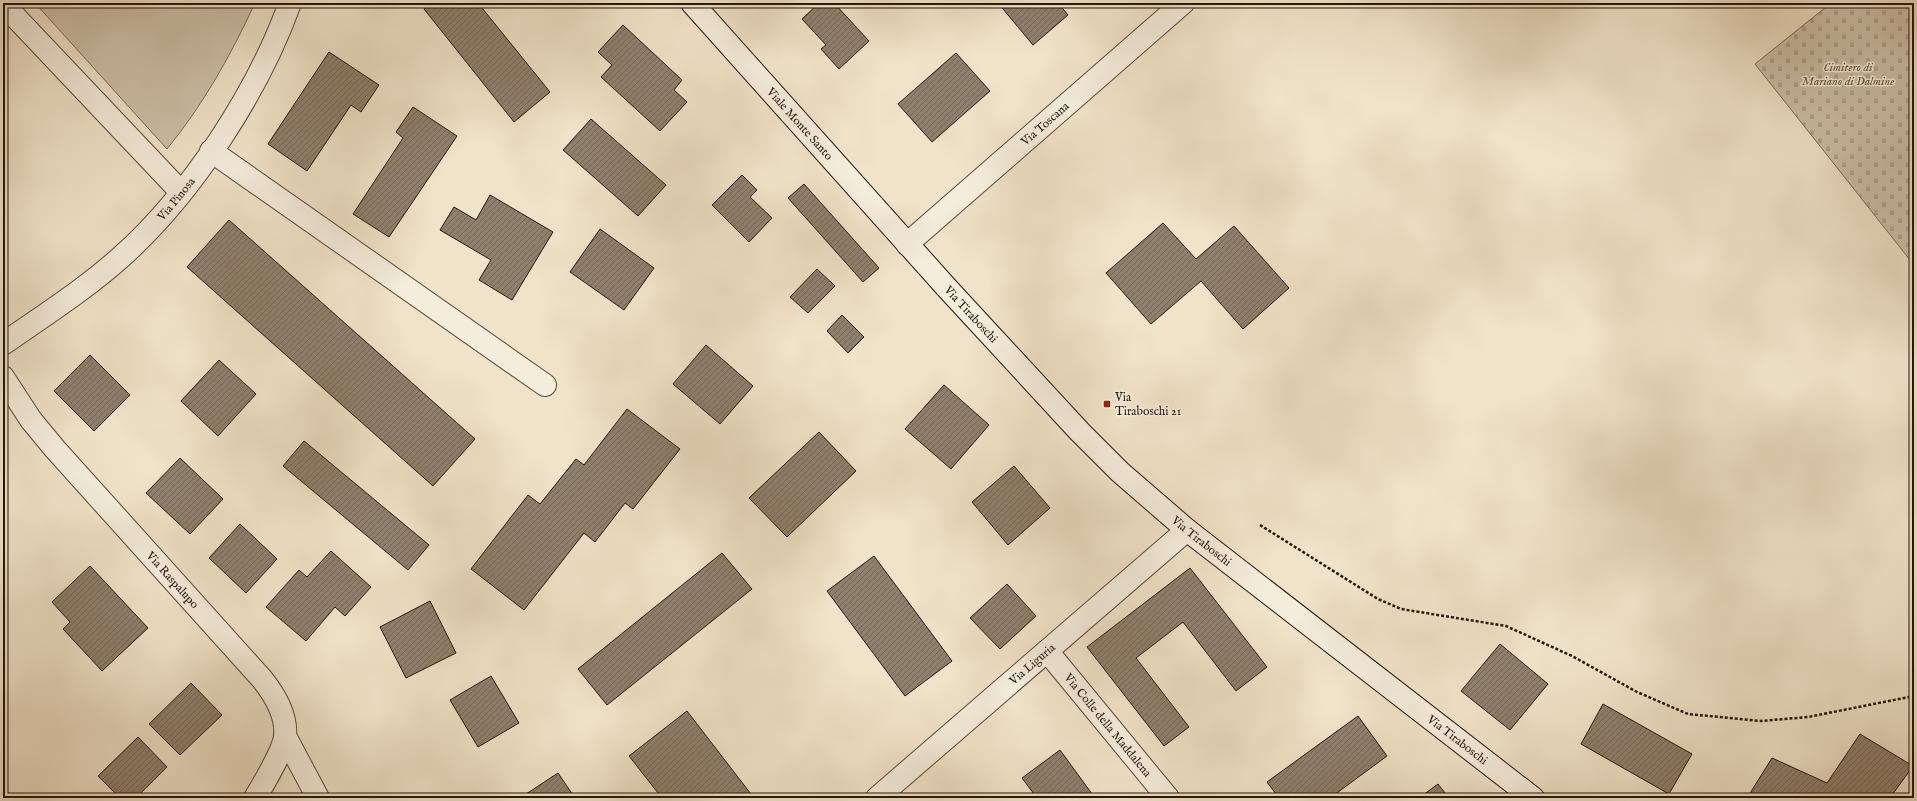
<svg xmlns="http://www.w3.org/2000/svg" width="1917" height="801" font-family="'IM FELL English',serif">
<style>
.green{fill:#cdc0a9;stroke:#796a5a}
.cemetery{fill:url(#cemetery-stones);stroke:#796a5a}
.building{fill:url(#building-hatch);stroke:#25150c}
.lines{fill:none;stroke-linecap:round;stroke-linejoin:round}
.street-casing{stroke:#58483b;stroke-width:24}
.secondary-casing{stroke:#25150c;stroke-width:24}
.path{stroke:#25150c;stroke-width:2.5;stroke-dasharray:3 2;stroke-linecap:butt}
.street{stroke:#f5eddc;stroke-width:22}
.secondary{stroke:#f5eddc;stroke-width:22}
.poi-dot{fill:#8f2418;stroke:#f5eddc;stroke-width:1.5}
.labels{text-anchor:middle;stroke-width:3;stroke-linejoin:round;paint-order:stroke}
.park-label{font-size:12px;font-style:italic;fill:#605143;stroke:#f5eddc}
.street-label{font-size:12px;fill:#25150c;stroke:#f5eddc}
.poi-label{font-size:12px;fill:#25150c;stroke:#f5eddc;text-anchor:start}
</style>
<defs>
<pattern id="cemetery-stones" width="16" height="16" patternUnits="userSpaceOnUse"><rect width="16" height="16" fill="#cdc0a9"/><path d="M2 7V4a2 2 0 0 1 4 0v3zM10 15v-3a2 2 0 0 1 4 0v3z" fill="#b0a490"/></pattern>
<pattern id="building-hatch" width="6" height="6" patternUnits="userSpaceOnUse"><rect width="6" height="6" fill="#8f806e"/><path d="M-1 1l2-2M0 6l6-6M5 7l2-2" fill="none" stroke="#756859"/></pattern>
</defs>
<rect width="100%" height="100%" fill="#f0e3c9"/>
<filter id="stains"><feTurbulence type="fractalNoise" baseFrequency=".005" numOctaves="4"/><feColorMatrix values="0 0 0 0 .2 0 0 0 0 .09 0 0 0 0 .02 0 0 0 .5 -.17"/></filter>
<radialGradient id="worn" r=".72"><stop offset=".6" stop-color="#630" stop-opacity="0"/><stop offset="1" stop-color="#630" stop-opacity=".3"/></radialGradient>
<path class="green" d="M35,3H255C231,55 203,105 167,149Z"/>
<path class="cemetery" d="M1831,3H1914V265L1755,64Z"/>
<path class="building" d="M432,3H478L550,92L514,122L424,9Z
M819,3H834L869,41L839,69L821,49L826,45L802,19Z
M998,3H1060L1059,4L1068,15L1033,45Z
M623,25L682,80L674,90L687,102L660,131L601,77L612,65L598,52Z
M329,52L379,85L361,112L351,105L307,171L268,144Z
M956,53L990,91L932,142L898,104Z
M413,107L457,136L389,237L353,214L403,138L396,132Z
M591,119L666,185L638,216L563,150Z
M3,150L8,157L3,161Z
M742,175L757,190L750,197L772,218L749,242L712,205Z
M804,184L879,268L863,282L788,198Z
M490,195L553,232L512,300L479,280L491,260L440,230L454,207L476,220Z
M229,220L475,439L433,486L187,267Z
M1163,223L1196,259L1234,226L1289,288L1243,329L1201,281L1151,324L1106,273Z
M600,229L654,268L624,310L570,272Z
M817,269L835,286L808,313L790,297Z
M842,315L864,337L848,353L827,331Z
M706,345L753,386L720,424L673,384Z
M90,355L130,395L94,431L54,391Z
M219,360L256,394L218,436L181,401Z
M944,385L989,425L951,469L905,429Z
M627,409L680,449L633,509L625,503L595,542L584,533L524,610L471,569L528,495L540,504L576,459L584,465Z
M819,432L856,471L787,537L749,498Z
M304,441L429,545L408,570L283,466Z
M180,458L223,499L190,534L146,493Z
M1014,466L1050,508L1008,545L972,502Z
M240,524L277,559L246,593L209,558Z
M331,551L371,587L345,616L335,607L306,641L266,607L299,570L307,577Z
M722,553L752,589L607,705L578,669Z
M874,556L952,661L905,696L827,591Z
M90,566L148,628L102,671L63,629L70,622L52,602Z
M1190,568L1267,667L1236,691L1183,622L1136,658L1189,727L1164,746L1087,647Z
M1007,584L1036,616L1000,649L970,618Z
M430,601L456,653L406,678L380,627Z
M1500,644L1548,684L1510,730L1461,691Z
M491,676L519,723L478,747L450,700Z
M191,683L222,715L180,755L149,724Z
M1603,704L1692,754L1669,794L1581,744Z
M687,711L754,798H662L629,756Z
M1358,716L1387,756L1330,798H1279L1267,782Z
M1860,734L1913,766L1890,798H1747L1772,758L1827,783Z
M138,737L167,767L136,798H120L98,776Z
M1060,750L1095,798H1037L1022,778Z
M558,773L575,798H520Z
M1438,784L1449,798H1419Z"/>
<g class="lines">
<g class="street-casing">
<g id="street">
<path d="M3,4L181,192"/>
<path d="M211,151L545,385"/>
<path id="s1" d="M907,244L1183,3"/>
<path id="s2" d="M3,344C43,316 84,290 120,258C191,195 258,92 290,3"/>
<path id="s3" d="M3,377L31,420L55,449L262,679C274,694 287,716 285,736C284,749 263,785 255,798"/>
<path id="s4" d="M1047,651L1168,798"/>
<path d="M285,736L318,798"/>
<path id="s5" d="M877,798L1187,530"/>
</g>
</g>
<g class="secondary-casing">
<g id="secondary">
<path id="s6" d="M692,3L947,288L1080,432L1120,472L1187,530L1533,798"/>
</g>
</g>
<path class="path" d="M1260,525L1378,599L1401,609L1506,626L1572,656L1637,692L1688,714L1761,721L1808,717L1914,696"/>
<use href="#street" class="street"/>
<use href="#secondary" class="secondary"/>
</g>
<rect class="poi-dot" x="1103" y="400" width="8" height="8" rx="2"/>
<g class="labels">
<g class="park-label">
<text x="1848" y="71">Cimitero di<tspan x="1848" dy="14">Mariano di Dalmine</tspan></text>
</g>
<g class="street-label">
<text dy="4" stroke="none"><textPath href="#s6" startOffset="162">Viale Monte Santo</textPath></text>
<text dy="4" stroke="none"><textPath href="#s1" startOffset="183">Via Toscana</textPath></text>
<text dy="4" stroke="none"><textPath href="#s2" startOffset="227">Via Pinosa</textPath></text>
<text dy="4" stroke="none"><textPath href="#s6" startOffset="418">Via Tiraboschi</textPath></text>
<text dy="4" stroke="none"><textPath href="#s6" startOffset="742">Via Tiraboschi</textPath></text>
<text dy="4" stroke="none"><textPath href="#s3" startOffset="265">Via Raspalupo</textPath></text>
<text dy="4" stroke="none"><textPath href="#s5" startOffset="205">Via Liguria</textPath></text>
<text dy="4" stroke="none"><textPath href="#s4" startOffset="96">Via Colle della Maddalena</textPath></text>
<text dy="4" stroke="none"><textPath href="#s6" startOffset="1066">Via Tiraboschi</textPath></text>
</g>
<g class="poi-label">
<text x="1115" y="401">Via<tspan x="1115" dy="14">Tiraboschi 21</tspan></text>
</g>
</g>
<rect width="1917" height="801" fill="none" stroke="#f0e3c9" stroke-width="16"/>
<rect x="4" y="4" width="1909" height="793" fill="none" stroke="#25150c" stroke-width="2"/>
<rect x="8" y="8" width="1901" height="785" fill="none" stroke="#25150c"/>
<rect width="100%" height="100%" filter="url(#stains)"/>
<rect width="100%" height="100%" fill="url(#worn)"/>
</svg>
